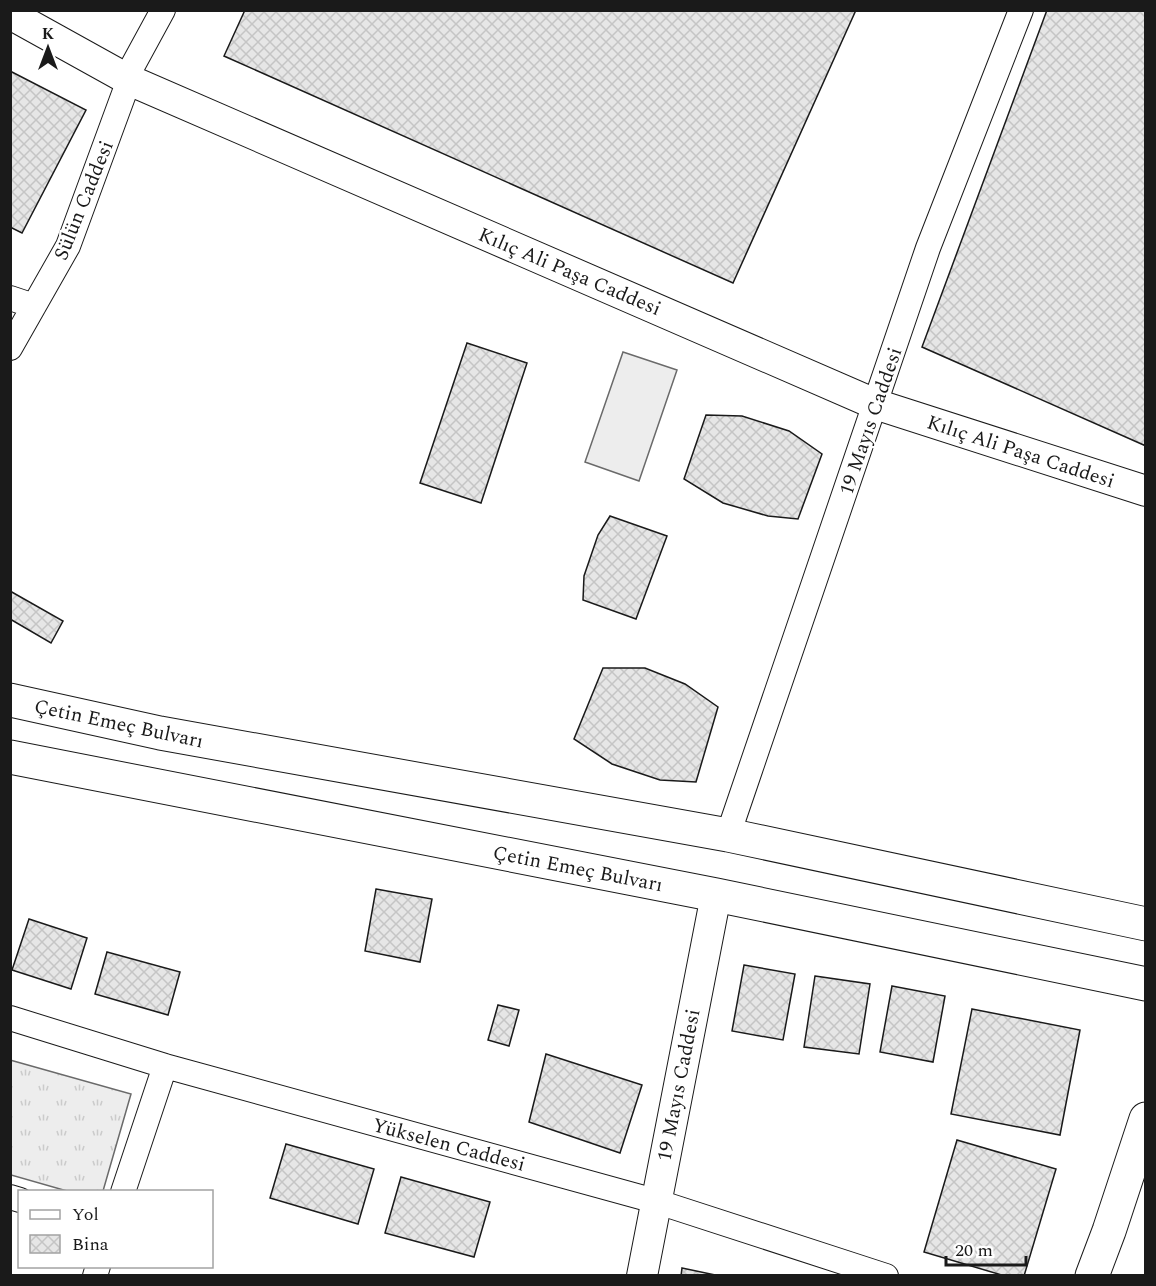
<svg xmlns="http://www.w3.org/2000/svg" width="1156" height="1286" font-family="Spectral,serif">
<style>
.grass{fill:url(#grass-tufts);stroke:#6a6a6a;stroke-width:1.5}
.built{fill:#ededed;stroke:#6a6a6a;stroke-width:1.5}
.building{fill:url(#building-cross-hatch);stroke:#1a1a1a;stroke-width:1.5}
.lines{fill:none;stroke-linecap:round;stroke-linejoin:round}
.minor-casing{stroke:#1a1a1a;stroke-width:26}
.tertiary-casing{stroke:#1a1a1a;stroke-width:32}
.secondary-casing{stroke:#1a1a1a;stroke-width:35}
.primary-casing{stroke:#1a1a1a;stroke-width:35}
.minor{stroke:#fff;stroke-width:24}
.tertiary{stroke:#fff;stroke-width:30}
.secondary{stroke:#fff;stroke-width:33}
.primary{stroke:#fff;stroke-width:33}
.labels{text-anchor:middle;stroke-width:4.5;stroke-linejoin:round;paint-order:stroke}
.street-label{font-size:20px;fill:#1a1a1a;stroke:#fff}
</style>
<defs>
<pattern id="grass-tufts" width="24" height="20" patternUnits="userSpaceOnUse" patternTransform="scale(1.5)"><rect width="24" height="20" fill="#ededed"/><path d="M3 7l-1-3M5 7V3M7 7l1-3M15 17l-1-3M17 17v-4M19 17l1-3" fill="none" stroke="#cbcbcb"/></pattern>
<pattern id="building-cross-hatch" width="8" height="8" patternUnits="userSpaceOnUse" patternTransform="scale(1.5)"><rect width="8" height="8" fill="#e6e6e6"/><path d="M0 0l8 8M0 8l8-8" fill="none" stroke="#c5c5c5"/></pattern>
</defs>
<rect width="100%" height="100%" fill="#fff"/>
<path class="grass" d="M10,1060L131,1094L103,1191H67L11,1175Z"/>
<path class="built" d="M623,352L677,370L639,481L585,462Z"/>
<path class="building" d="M245,10H856L733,283L224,56Z
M1047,10H1146V446L922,347Z
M10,71L86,110L22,233L10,227Z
M467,343L527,363L481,503L420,483Z
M706,415L742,416L789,431L822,454L798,519L768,516L723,503L684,479Z
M610,516L667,536L636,619L583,600L584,576L598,535Z
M10,591L63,621L51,643L10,619Z
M603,668H645L685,684L718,707L696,782L660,780L612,764L574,739Z
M376,889L432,899L420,962L365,951Z
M29,919L87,938L71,989L12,970Z
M107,952L180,972L168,1015L95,994Z
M744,965L795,974L783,1040L732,1031Z
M815,976L870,984L859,1054L804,1047Z
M892,986L945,996L933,1062L880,1052Z
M498,1005L519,1010L509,1046L488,1040Z
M972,1009L1080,1030L1060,1135L951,1114Z
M546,1054L642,1085L620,1153L529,1122Z
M957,1140L1056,1169L1024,1276H1005L924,1252Z
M286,1144L374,1169L358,1224L270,1198Z
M401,1177L490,1202L474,1257L385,1233Z
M682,1268L720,1276H681Z"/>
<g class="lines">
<g class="minor-casing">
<path id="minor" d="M126,78L163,10
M10,298L34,306
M10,348L68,246L129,80
M728,835L928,248L1021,10
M10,1018L165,1066L655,1201L886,1276
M123,1192L165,1066
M10,1197L20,1200
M95,1276L98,1266"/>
</g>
<g class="tertiary-casing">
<path id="tertiary" d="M10,14L129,80L875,404L1146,491
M642,1276L716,895"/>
</g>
<g class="secondary-casing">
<path id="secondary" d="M1092,1276L1109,1231L1146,1119"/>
</g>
<g class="primary-casing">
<path id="primary" d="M10,700L160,733L728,835L1146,924
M10,757L716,895L1146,984"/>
</g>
<use href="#minor" class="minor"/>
<use href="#tertiary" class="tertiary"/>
<use href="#secondary" class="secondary"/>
<use href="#primary" class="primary"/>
</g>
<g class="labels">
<g class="street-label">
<text transform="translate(83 200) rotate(-68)" y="7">Sülün Caddesi</text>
<text transform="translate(570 271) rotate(23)" y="7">Kılıç Ali Paşa Caddesi</text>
<text transform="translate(870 421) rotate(-71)" y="7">19 Mayıs Caddesi</text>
<text transform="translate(1021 451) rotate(18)" y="7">Kılıç Ali Paşa Caddesi</text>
<text transform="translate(119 723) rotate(12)" y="7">Çetin Emeç Bulvarı</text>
<text transform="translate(578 868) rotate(11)" y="7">Çetin Emeç Bulvarı</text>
<text transform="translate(678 1085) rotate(-79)" y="7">19 Mayıs Caddesi</text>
<text transform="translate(449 1144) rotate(15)" y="7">Yükselen Caddesi</text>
</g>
</g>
<rect width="1156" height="1286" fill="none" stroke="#1a1a1a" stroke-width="24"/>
<rect x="18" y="1190" width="195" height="78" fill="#ffffff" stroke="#a3a3a3" stroke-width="1.5"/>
<rect x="30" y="1210" width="30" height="9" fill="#ffffff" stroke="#a3a3a3" stroke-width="1.5"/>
<text x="72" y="1220" font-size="18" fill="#1a1a1a">Yol</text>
<rect x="30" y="1235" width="30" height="18" fill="url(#building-cross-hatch)" stroke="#a3a3a3" stroke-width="1.5"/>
<text x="72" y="1250" font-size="18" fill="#1a1a1a">Bina</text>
<g transform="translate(48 48)" stroke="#ffffff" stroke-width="4.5" paint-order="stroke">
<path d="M0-4.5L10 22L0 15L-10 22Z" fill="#1a1a1a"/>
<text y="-9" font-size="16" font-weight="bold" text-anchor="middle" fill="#1a1a1a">K</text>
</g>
<path d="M946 1256v9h80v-9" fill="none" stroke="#1a1a1a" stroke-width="3"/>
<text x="955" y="1256" font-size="18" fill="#1a1a1a" stroke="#ffffff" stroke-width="4.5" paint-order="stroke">20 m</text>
</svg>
